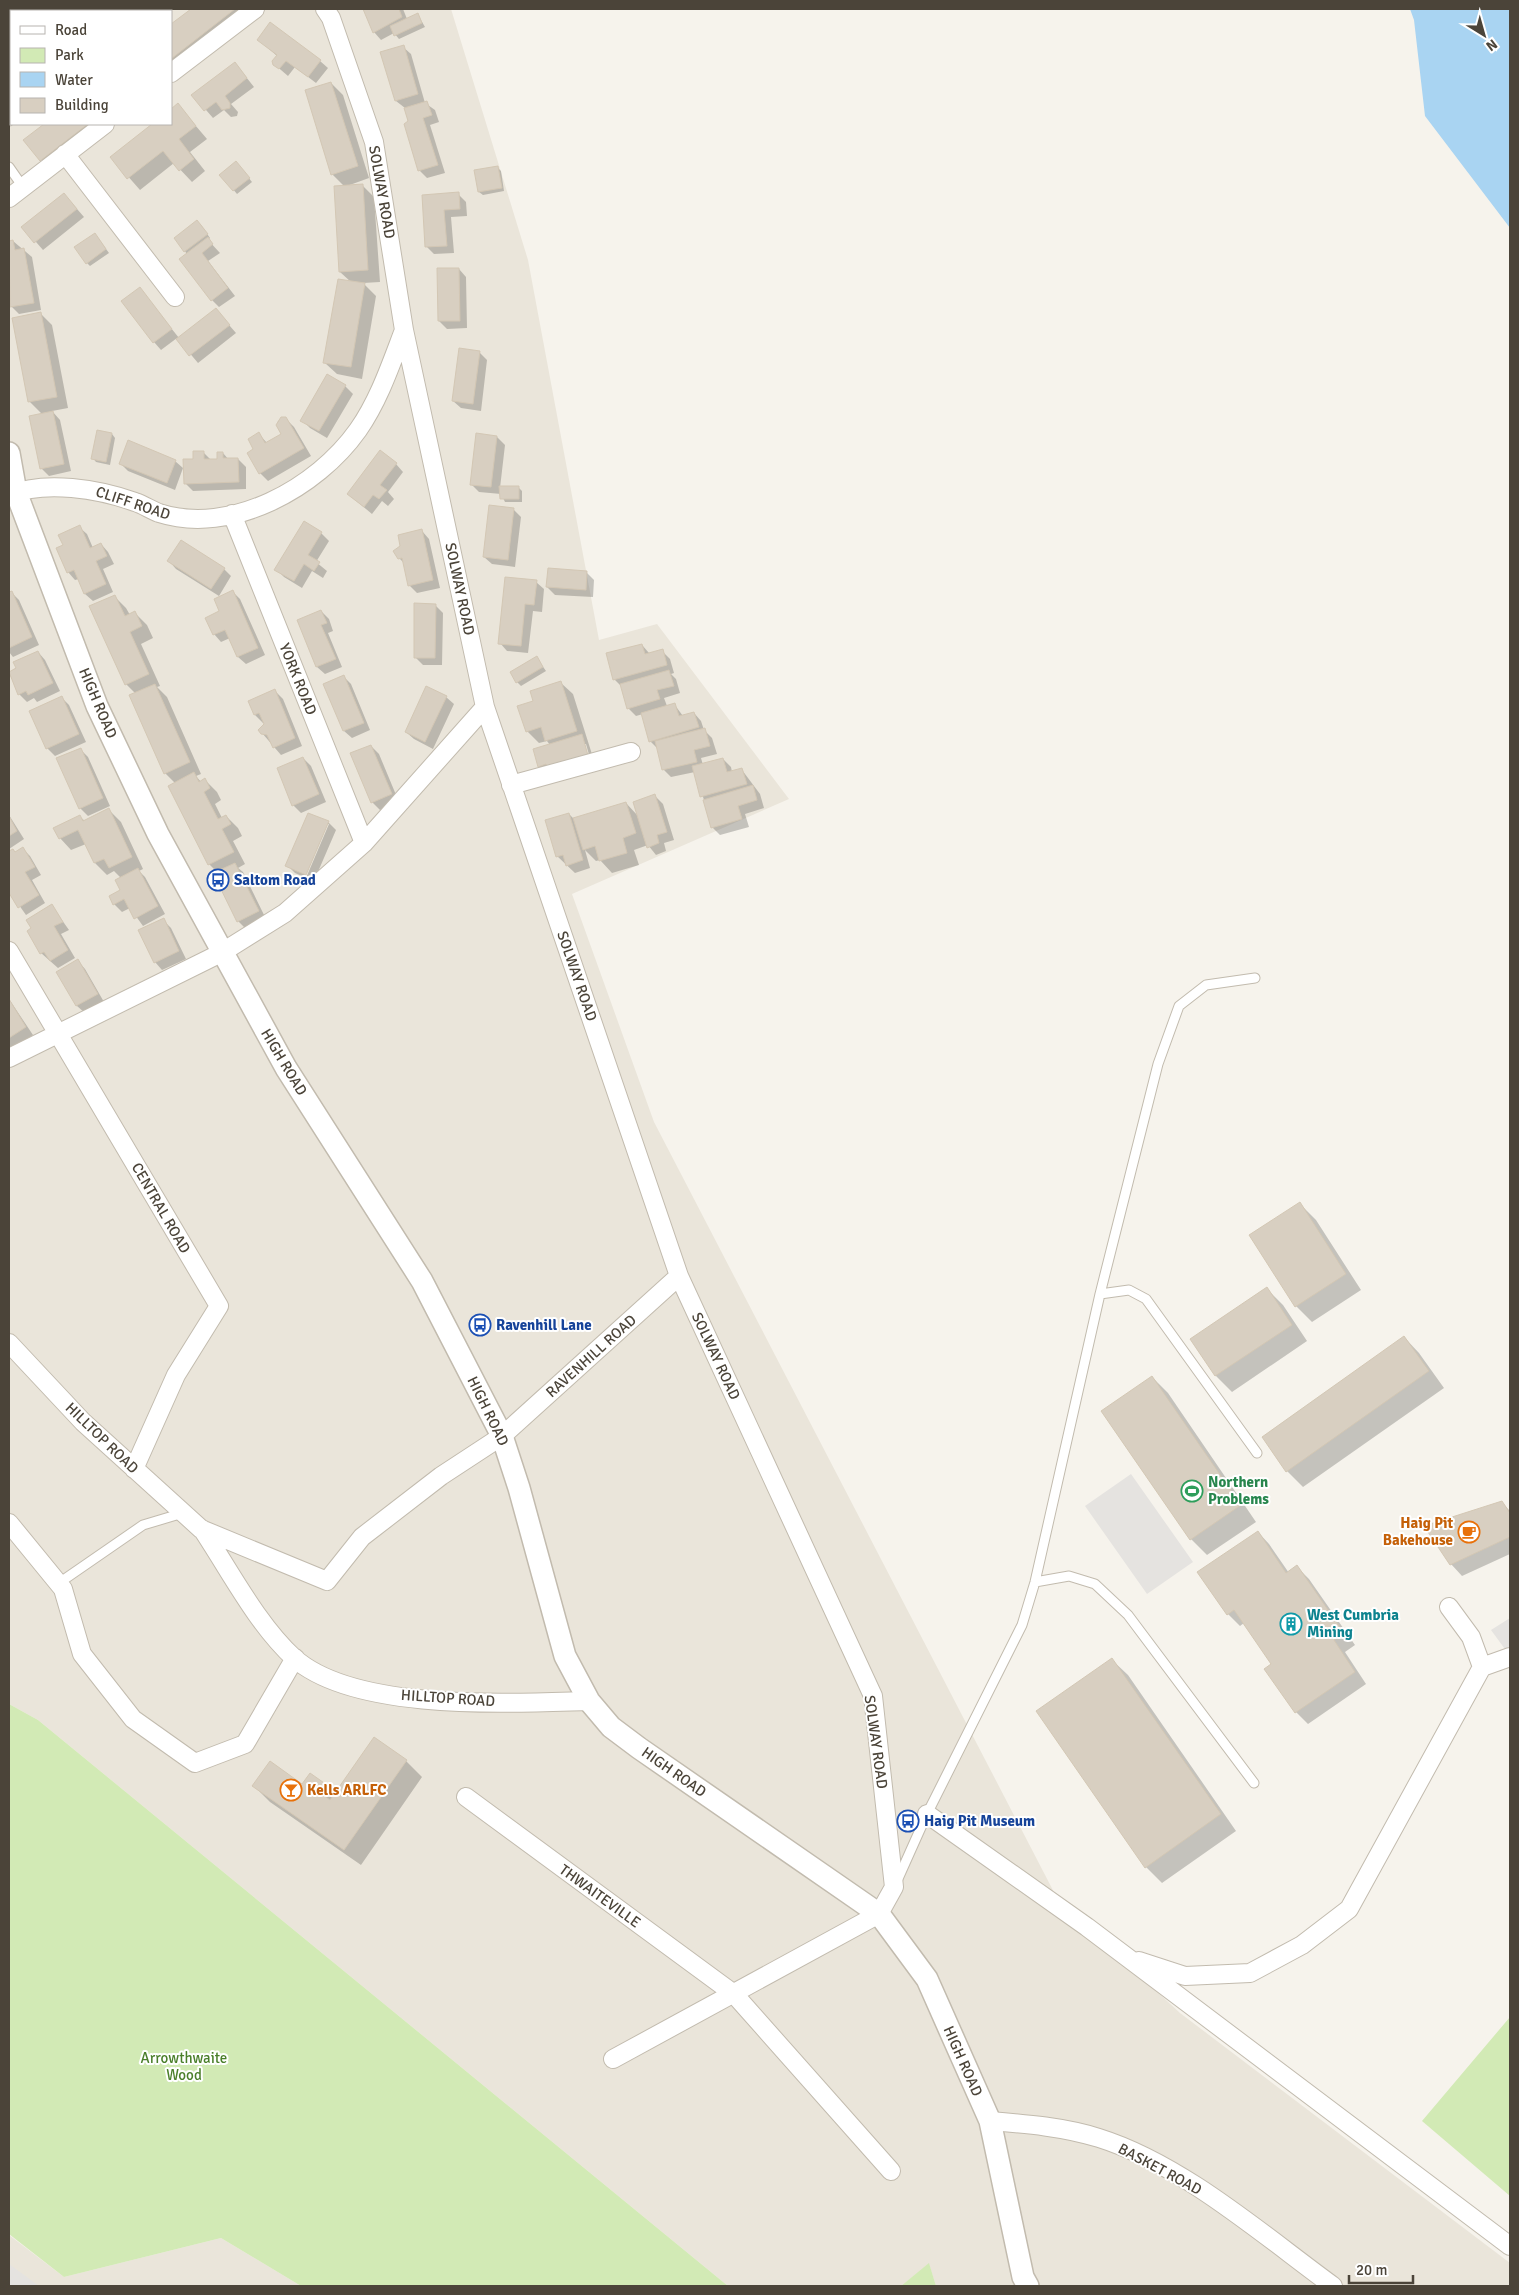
<svg xmlns="http://www.w3.org/2000/svg" width="1519" height="2295" font-family="Signika,sans-serif">
<style>
.residential{fill:#eae5da;fill-rule:evenodd}
.green{fill:#d2eab5}
.parking{fill:#e5e3e0}
.water{fill:#a9d4f2}
.shadow{fill:#0003;fill-rule:evenodd}
.building{fill:#d8cfc1;stroke:#d3c7b4}
.lines{fill:none;stroke-linecap:round;stroke-linejoin:round}
.service-casing{stroke:#c2bbae;stroke-width:11}
.minor-casing{stroke:#c2bbae;stroke-width:20}
.tertiary-casing{stroke:#c2bbae;stroke-width:24}
.service{stroke:#fff;stroke-width:9}
.minor{stroke:#fff;stroke-width:18}
.tertiary{stroke:#fff;stroke-width:21}
.labels{text-anchor:middle;stroke-width:4;stroke-linejoin:round;paint-order:stroke}
.street-label{font-size:15px;fill:#4b4439;stroke:#fff}
.transit-label{font-size:15px;font-weight:bold;fill:#164399;stroke:#fff;text-anchor:start}
.leisure-label{font-size:15px;font-weight:bold;fill:#27864d;stroke:#fff;text-anchor:start}
.food-label{font-size:15px;font-weight:bold;fill:#c56008;stroke:#fff;text-anchor:end}
.culture-label{font-size:15px;font-weight:bold;fill:#0d838f;stroke:#fff;text-anchor:start}
.park-label{font-size:15px;fill:#4a7f2a;stroke:#fff}
</style>
<rect width="100%" height="100%" fill="#f6f3ec"/>
<path class="residential" d="M9,9H451L528,260L599,640L657,624L789,799L572,894L654,1122L1058,1900L1180,2013L1510,2263V2286H936L929,2264L901,2286H728L38,1720L9,1704ZM11,11H171V124H11Z
M9,2235L64,2277L221,2238L301,2286H9Z"/>
<path class="green" d="M9,9H125L122,11H11V94L9,96Z
M9,1704L38,1720L728,2286H301L221,2238L64,2277L9,2234Z
M1510,2017V2196L1422,2121Z
M929,2263L936,2286H901Z"/>
<path class="parking" d="M1131,1474L1193,1562L1147,1594L1085,1506Z
M1510,1618V1656L1491,1630Z
M9,2264L39,2286H9Z"/>
<path class="water" d="M1410,9H1510V228L1425,116L1414,20Z"/>
<path class="shadow" d="M193,9H252L171,72V26Z
M365,9H403L407,19L418,15L425,27L399,39L394,33L381,40L374,32Z
M258,39L320,61L328,68L316,83L295,67L288,76L274,64L277,56Z
M403,47L411,54L425,103L435,110L439,122L430,125L445,173L427,178L419,170L405,108L396,101Z
M235,63L254,87L231,104L238,112L237,116L231,117L224,110L213,118L193,95Z
M331,83L343,95L369,178L347,186L362,185L374,197L380,282L363,283L376,296L362,379L337,374L325,363L351,282L340,272L344,186L332,174Z
M178,105L207,139L190,152L205,171L192,182L174,163L140,190L111,157L154,124H171Z
M46,124H105L49,168L25,140Z
M239,166L252,182L237,194L221,175Z
M497,167L501,171L504,191L483,195L479,192Z
M458,194L466,202L467,216L451,217L454,253L434,254L427,247L423,196Z
M71,202L84,217L43,250L23,227Z
M201,225L210,238L208,240L220,253L208,261L235,296L219,307L212,300L185,251Z
M98,238L109,253L90,266L87,263Z
M13,241L32,257L41,310L19,314L11,306L9,291V242Z
M459,269L466,277L467,328L447,329L439,321Z
M140,289L179,338L216,310L236,333L198,363L177,338L161,350L154,342Z
M40,313L52,325L68,408L52,411L60,420L71,471L49,476L41,468L42,414L29,401Z
M479,352L487,360L481,411L461,408L453,401Z
M345,386L353,394L327,438L310,428L302,420Z
M286,419L294,427L311,456L268,481L260,473L255,450L259,434L267,443L282,435L277,425L278,421Z
M112,434L115,438L110,465L96,462L93,458Z
M497,437L505,445L500,488L518,487L522,491V502H505L501,494L479,492L471,484Z
M203,452L211,460H219L223,453L229,460L238,459L246,467V489L193,491L185,483L194,460Z
M175,461L183,468L175,490L128,471L120,463Z
M396,464L403,472L388,492L394,499L388,506L382,501L372,514L348,494Z
M514,510L521,517L515,567L492,564L484,557Z
M79,527L87,534L93,548L101,544L108,552L114,564L103,569L113,592L93,601L85,594L79,579L75,580L68,572L64,546Z
M422,531L429,539L440,588L417,593L409,585L404,563L399,558Z
M321,533L329,541L316,562L327,571L323,578L312,571L302,588L284,577L276,569Z
M169,561L224,569L231,576L219,596L176,569Z
M586,572L594,580L593,597L555,595L547,587Z
M536,582L544,589L542,612L533,611L528,653L507,651L500,643Z
M11,592L19,600L39,645L13,657L9,652V593Z
M233,592L240,599L265,655L246,664L238,657L230,638L221,642L214,634L221,612Z
M114,596L126,608L130,615L135,613L147,625L153,638L141,644L160,686L157,687L167,697L201,774L196,776L201,782L205,780L217,792L221,800L215,804L222,818L226,816L238,828L242,836L233,841L245,864L238,868L243,872L266,919L246,929L238,921L218,873L209,864L175,783L165,773L136,694L126,684Z
M435,605L443,613L442,665H423L415,657Z
M321,611L329,619L333,631L328,633L342,667L325,674L317,667L298,621Z
M642,645L649,653L662,651L670,659L674,673L671,674L676,679L680,693L664,698L667,706L674,704L683,716L694,713L701,721L704,730L712,738L717,754L701,758L703,765L723,759L731,767L732,772L742,770L760,794L764,808L745,814L749,827L720,835L713,828L695,772L671,777L664,770L658,749L650,741L643,714L636,716L628,708L622,687L614,679Z
M38,652L45,660L60,691L37,702L34,698L27,702L19,694L9,673Z
M537,658L546,671L521,686L517,682Z
M343,676L351,684L370,730L352,738L344,731L325,684Z
M561,683L573,694L596,767L547,774L539,766L550,745L547,741L539,743L527,731L535,702ZM583,744H586L592,765H590Z
M275,691L283,699L302,746L281,755L262,733L268,720L263,723L255,715L250,702Z
M61,697L69,705L86,742L55,756L47,748Z
M446,697L454,704L433,749L414,739L406,732Z
M371,746L379,754L399,802L380,810L372,802Z
M80,749L88,757L110,806L88,816L80,808Z
M303,758L311,766L326,802L301,813L293,805Z
M655,796L663,804L674,840L664,843L666,851L656,855L648,845L634,850L639,865L612,873L600,860L596,861L585,850L590,868L575,873L557,856L569,814L574,819L626,803L638,816Z
M109,810L121,822L143,869L139,871L145,877L165,914L143,926L130,908L122,912L114,904L122,890L121,878L114,871L107,875L95,863L86,844L71,850L60,838L80,817L85,821Z
M309,814L328,822L336,830L314,881L306,878L329,824H326L304,877L295,873L287,865Z
M9,815L24,839L9,849Z
M23,849L30,856L41,875L32,880L45,903L26,915L9,891V853L13,850L15,853Z
M52,906L69,930L61,934L75,958L58,968L41,953Z
M163,920L171,928L186,959L162,970L155,962Z
M78,961L85,969L104,1002L85,1013L77,1006L58,972Z
M9,999L33,1035L12,1049L9,1046Z
M1300,1204L1316,1220L1361,1290L1312,1322L1296,1306Z
M1267,1289L1283,1305L1307,1341L1232,1392L1216,1376L1192,1339Z
M1404,1337L1419,1353L1444,1388L1303,1487L1287,1471L1263,1437Z
M1152,1377L1168,1393L1256,1522L1207,1555L1191,1539L1103,1411Z
M1502,1503L1510,1511V1554L1462,1576L1451,1564Z
M1258,1532L1269,1544L1289,1573L1297,1567L1309,1579L1355,1645L1345,1652L1366,1684L1308,1724L1296,1712L1273,1665L1244,1623L1240,1626L1228,1614L1199,1572Z
M1112,1660L1128,1675L1236,1831L1162,1883L1146,1867Z
M375,1739L406,1761L422,1777L361,1865L270,1802L254,1786H303L310,1774L336,1795Z"/>
<path class="building" d="M191,9H235L171,59V24Z
M363,9H399L402,17L373,33Z
M418,13L422,23L394,36L390,26Z
M270,22L321,60L308,77L286,61L279,69L273,65L272,61L277,55L257,40Z
M404,45L418,94L395,101L380,52Z
M235,62L247,78L225,96L230,103V108L222,110L216,102L204,111L191,95Z
M331,82L358,166L331,175L305,90Z
M427,101L432,115L423,118L438,165L418,171L404,124L408,121L404,108Z
M178,103L196,126L179,139L194,159L179,171L163,151L127,179L110,157L152,124H171V109Z
M44,124H88L40,161L23,140Z
M236,161L250,178L233,191L219,175Z
M498,166L502,188L478,192L474,170Z
M363,184L368,270L339,272L334,186Z
M459,192L460,209L444,210L447,246L425,247L422,195Z
M64,193L77,209L34,243L21,227Z
M197,220L208,234L184,252L174,238Z
M95,233L106,249L86,264L74,247Z
M208,237L213,244L202,253L228,288L211,301L179,259Z
M13,240L15,250L24,248L34,303L10,307L9,241Z
M437,268H459L460,321H438Z
M338,279L365,283L351,367L323,363Z
M140,287L172,329L153,343L121,301Z
M216,308L230,325L189,356L176,339Z
M41,312L57,397L28,402L12,318Z
M459,348L480,351L473,404L452,401Z
M327,374L346,385L319,431L300,421Z
M53,411L64,464L40,469L29,416Z
M281,417H286L304,448L259,474L247,453L253,449L248,439L259,432L265,443L281,434L276,425Z
M97,430L112,433L106,462L91,459Z
M476,433L497,436L491,487L470,485Z
M128,440L176,460L167,483L119,464Z
M380,450L397,463L380,485L387,490L379,499L373,495L364,507L347,494Z
M193,451H204V459H217V452H223V458H238L239,482L184,484L183,459H193Z
M499,486H519V499H500Z
M489,505L514,508L508,560L483,557Z
M304,521L322,532L308,555L320,562L314,571L304,564L294,581L274,570Z
M80,525L90,548L101,543L107,556L96,561L106,584L84,594L74,570L67,573L56,548L63,545L58,535Z
M422,529L433,580L408,586L402,558L398,559L393,551L400,546L398,535Z
M181,540L225,568L211,589L167,561Z
M548,568L587,571L586,590L546,587Z
M505,577L537,580L534,605L525,604L521,646L498,644Z
M233,590L258,648L237,657L225,630L213,635L205,618L219,611L214,599Z
M12,591L32,637L9,648V592Z
M115,595L125,616L135,611L142,626L130,632L149,674L125,685L89,606Z
M414,603L436,604L435,658H414Z
M321,610L327,623L321,625L336,659L316,667L297,620Z
M642,644L645,654L663,649L667,665L613,680L606,653Z
M38,651L53,683L28,695L26,691L18,695L9,672L16,668L13,662Z
M537,656L543,667L516,683L510,672Z
M669,670L674,686L657,690L660,699L627,709L620,684Z
M344,675L364,723L343,731L323,684Z
M561,681L577,731L545,741L541,727L526,732L517,706L533,701L530,691Z
M155,684L190,762L164,774L129,695Z
M426,686L447,696L425,742L405,732Z
M275,689L295,738L273,748L267,735L261,734L258,730L264,724L259,713L254,715L248,701Z
M62,696L79,734L46,749L29,711Z
M675,703L679,716L694,712L699,727L649,742L641,713Z
M705,728L710,746L694,750L697,762L662,770L655,741Z
M582,734L589,759L548,772L546,764L538,767L533,749Z
M371,745L392,794L371,803L350,753Z
M81,748L103,798L79,809L56,758Z
M303,757L319,794L292,806L277,768Z
M723,758L727,772L742,768L747,784L700,797L692,766Z
M194,772L199,782L205,778L210,788L204,792L218,819L226,815L231,824L222,829L234,852L208,865L168,786Z
M753,785L757,800L738,806L742,819L711,828L703,800Z
M655,794L667,832L657,835L659,843L647,848L633,802Z
M626,802L636,833L623,838L627,853L599,861L595,846L583,850L573,818Z
M109,808L132,857L109,868L104,859L94,863L78,830L59,839L53,828L80,815L83,821Z
M308,813L329,821L306,875L285,866Z
M569,813L583,860L566,866L563,855L556,857L545,820Z
M9,816L17,831L9,836Z
M23,847L35,867L25,872L39,895L18,908L9,893V851L13,849L15,852Z
M235,863L259,911L237,922L213,873Z
M138,868L158,906L134,919L124,899L113,905L109,896L120,890L115,880Z
M52,904L63,922L54,926L68,950L50,961L44,952L40,954L27,931L31,928L26,920Z
M164,918L179,951L154,963L138,930Z
M78,959L98,994L76,1006L56,972Z
M9,999L26,1027L9,1038Z
M1300,1202L1346,1274L1295,1307L1249,1235Z
M1267,1287L1292,1325L1215,1376L1190,1339Z
M1404,1336L1429,1371L1286,1472L1262,1437Z
M1152,1376L1241,1505L1190,1540L1101,1411Z
M1502,1501L1510,1513V1537L1450,1565L1424,1526Z
M1258,1531L1286,1573L1297,1565L1344,1633L1334,1640L1355,1672L1295,1713L1264,1669L1271,1664L1234,1610L1227,1615L1197,1572Z
M1112,1658L1221,1814L1145,1868L1036,1711Z
M374,1737L407,1760L344,1850L252,1786L270,1761L302,1784L310,1773L327,1785L322,1794L330,1800Z"/>
<g class="lines">
<g class="service-casing">
<path id="service" d="M149,11L152,9
M9,121L11,119
M9,167L23,187
M1100,1294L1129,1290L1146,1299L1257,1453
M1035,1582L1069,1576L1095,1584L1128,1615L1254,1783
M59,1583L143,1525L183,1513
M897,1881L927,1814L1022,1625L1035,1582L1100,1294L1158,1064L1179,1006L1206,985L1255,978"/>
</g>
<g class="minor-casing">
<path id="minor" d="M325,9L331,18L374,142L404,330L485,707L679,1276L873,1696L894,1887L879,1914L613,2059
M171,73L255,9
M65,154L175,297
M9,198L105,124
M9,495C45,480 99,489 135,502C144,505 151,510 159,513C231,536 317,488 358,430C379,400 391,364 404,330
M232,514L364,843
M511,785L631,752
M9,951L219,1306L176,1375L134,1469
M9,1058L221,953L285,913L364,843L485,707
M9,1343L83,1422L201,1529L327,1581L362,1537L441,1476L502,1436L679,1276
M9,1523L63,1589L82,1654L133,1719L195,1763L245,1744L295,1658
M202,1529C230,1571 257,1624 294,1658C355,1712 511,1703 589,1701
M1482,1667L1510,1657
M466,1797L734,1994L891,2171
M927,1814L1087,1927L1510,2246
M1139,1961L1185,1976L1250,1973L1302,1945L1349,1909L1482,1667L1471,1637L1449,1607
M990,2121C1027,2124 1064,2127 1099,2138C1182,2164 1263,2235 1333,2286"/>
</g>
<g class="tertiary-casing">
<path id="tertiary" d="M9,453L16,492L97,706L158,834L286,1068L422,1281L502,1436L519,1488L565,1656L589,1701L611,1727L639,1748L879,1914L927,1979L990,2121L1023,2277L1028,2286"/>
</g>
<use href="#service" class="service"/>
<use href="#minor" class="minor"/>
<use href="#tertiary" class="tertiary"/>
</g>
<defs>
<g id="bus-ring" transform="scale(1.125)"><circle r="9.5" fill="#fff" stroke="#1a4fb4" stroke-width="1.5"/><path d="M-5-6H5V4H4V6H2V4H-2V6H-4V4H-5ZM-3.5-4V0h7V-4ZM-3.5 1.2v1.5H-2V1.2ZM2 1.2v1.5H3.5V1.2Z" fill="#1a4fb4"/></g>
<g id="stadium-ring" transform="scale(1.125)"><circle r="9.5" fill="#fff" stroke="#2e9e5b" stroke-width="1.5"/><path d="M0-5a6.5 5 0 1 0 0 10a6.5 5 0 1 0 0-10ZM-3.5-1.8h7v3.6h-7Z" fill="#2e9e5b"/></g>
<g id="cafe-ring" transform="scale(1.125)"><circle r="9.5" fill="#fff" stroke="#e8710a" stroke-width="1.5"/><path d="M-5.5-4.5H6V0H3Q3 3.5 0 3.5H-2.5Q-5.5 3.5-5.5 0ZM3-3.2v2h1.7v-2ZM-6 4.5H4V6H-6Z" fill="#e8710a"/></g>
<g id="building-ring" transform="scale(1.125)"><circle r="9.5" fill="#fff" stroke="#0f9aa8" stroke-width="1.5"/><path d="M-4-6H4V6H1V3H-1V6H-4ZM-2.5-4.3h1.7v1.8h-1.7ZM.8-4.3h1.7v1.8H.8ZM-2.5-1h1.7V.8h-1.7ZM.8-1h1.7V.8H.8Z" fill="#0f9aa8"/></g>
<g id="bar-ring" transform="scale(1.125)"><circle r="9.5" fill="#fff" stroke="#e8710a" stroke-width="1.5"/><path d="M-6-5H6L.8 .8V4.5H3.5V6h-7V4.5H-.8V.8Z" fill="#e8710a"/></g>
</defs>
<g fill-rule="evenodd">
<use href="#bus-ring" x="218" y="880"/>
<use href="#bus-ring" x="480" y="1325"/>
<use href="#stadium-ring" x="1192" y="1491"/>
<use href="#cafe-ring" x="1469" y="1532"/>
<use href="#building-ring" x="1291" y="1624"/>
<use href="#bar-ring" x="291" y="1790"/>
<use href="#bus-ring" x="908" y="1821"/>
</g>
<g class="labels">
<g class="street-label">
<text transform="translate(382 192) rotate(80)" y="5">SOLWAY ROAD</text>
<text transform="translate(133 503) rotate(18)" y="5">CLIFF ROAD</text>
<text transform="translate(460 589) rotate(78)" y="5">SOLWAY ROAD</text>
<text transform="translate(298 679) rotate(68)" y="5">YORK ROAD</text>
<text transform="translate(98 703) rotate(67)" y="5">HIGH ROAD</text>
<text transform="translate(577 976) rotate(71)" y="5">SOLWAY ROAD</text>
<text transform="translate(284 1062) rotate(59)" y="5">HIGH ROAD</text>
<text transform="translate(161 1208) rotate(60)" y="5">CENTRAL ROAD</text>
<text transform="translate(591 1356) rotate(-42)" y="5">RAVENHILL ROAD</text>
<text transform="translate(716 1356) rotate(65)" y="5">SOLWAY ROAD</text>
<text transform="translate(488 1411) rotate(64)" y="5">HIGH ROAD</text>
<text transform="translate(102 1438) rotate(44)" y="5">HILLTOP ROAD</text>
<text transform="translate(448 1698) rotate(4)" y="5">HILLTOP ROAD</text>
<text transform="translate(876 1742) rotate(82)" y="5">SOLWAY ROAD</text>
<text transform="translate(674 1772) rotate(35)" y="5">HIGH ROAD</text>
<text transform="translate(600 1896) rotate(36)" y="5">THWAITEVILLE</text>
<text transform="translate(963 2061) rotate(66)" y="5">HIGH ROAD</text>
<text transform="translate(1160 2169) rotate(28)" y="5">BASKET ROAD</text>
</g>
<g class="transit-label">
<text x="234" y="885">Saltom Road</text>
<text x="496" y="1330">Ravenhill Lane</text>
<text x="924" y="1826">Haig Pit Museum</text>
</g>
<g class="leisure-label">
<text x="1208" y="1487">Northern<tspan x="1208" dy="17">Problems</tspan></text>
</g>
<g class="food-label">
<text x="1453" y="1528">Haig Pit<tspan x="1453" dy="17">Bakehouse</tspan></text>
<text x="307" y="1795" text-anchor="start">Kells ARLFC</text>
</g>
<g class="culture-label">
<text x="1307" y="1620">West Cumbria<tspan x="1307" dy="17">Mining</tspan></text>
</g>
<g class="park-label">
<text x="184" y="2063">Arrowthwaite<tspan x="184" dy="17">Wood</tspan></text>
</g>
</g>
<rect width="1519" height="2295" fill="none" stroke="#4b4439" stroke-width="20"/>
<rect x="10" y="10" width="162" height="115" fill="#ffffff" stroke="#b7b4b0"/>
<rect x="20" y="26" width="25" height="8" fill="#ffffff" stroke="#b7b4b0"/>
<text x="55" y="35" font-size="15" fill="#4b4439">Road</text>
<rect x="20" y="48" width="25" height="15" fill="#d2eab5" stroke="#b7b4b0"/>
<text x="55" y="60" font-size="15" fill="#4b4439">Park</text>
<rect x="20" y="72" width="25" height="15" fill="#a9d4f2" stroke="#b7b4b0"/>
<text x="55" y="85" font-size="15" fill="#4b4439">Water</text>
<rect x="20" y="98" width="25" height="15" fill="#d8cfc1" stroke="#b7b4b0"/>
<text x="55" y="110" font-size="15" fill="#4b4439">Building</text>
<g transform="translate(1484 35) rotate(143)" stroke="#ffffff" stroke-width="4" paint-order="stroke">
<path d="M0-4L9 19L0 12L-9 19Z" fill="#4b4439"/>
<text y="-8" font-size="14" font-weight="bold" text-anchor="middle" fill="#4b4439">N</text>
</g>
<path d="M1349 2275v8h64v-8" fill="none" stroke="#4b4439" stroke-width="2.5"/>
<text x="1356" y="2275" font-size="15" fill="#4b4439" stroke="#ffffff" stroke-width="4" paint-order="stroke">20 m</text>
</svg>
